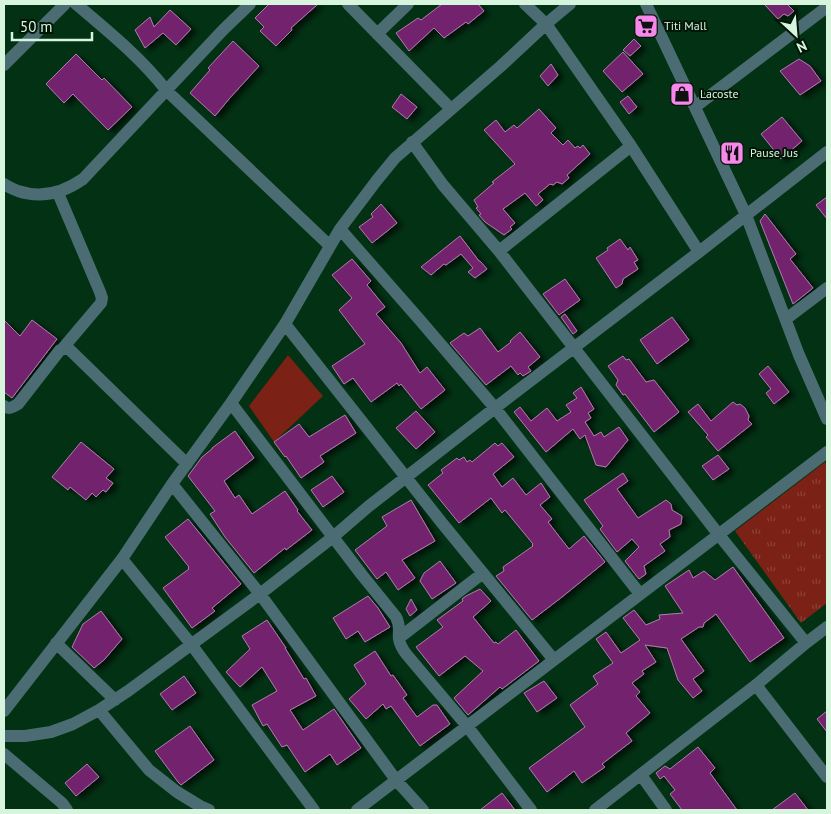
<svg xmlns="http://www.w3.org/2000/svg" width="831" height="814" font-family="'PT Sans',sans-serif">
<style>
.green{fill:#7b2115}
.park{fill:url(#park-tufts)}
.building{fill:#73236d;stroke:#b07caa;filter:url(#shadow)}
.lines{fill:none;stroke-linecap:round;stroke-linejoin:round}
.minor{stroke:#4a6c72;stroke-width:12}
.labels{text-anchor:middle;stroke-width:4;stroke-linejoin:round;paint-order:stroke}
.poi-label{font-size:12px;fill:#d7f5dd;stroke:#011606;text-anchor:start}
</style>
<defs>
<pattern id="park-tufts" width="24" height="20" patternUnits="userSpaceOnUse" patternTransform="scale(1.25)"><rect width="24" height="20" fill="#7b2115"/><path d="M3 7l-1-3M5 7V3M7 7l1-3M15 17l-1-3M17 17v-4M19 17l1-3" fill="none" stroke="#8d4237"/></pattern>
<filter id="shadow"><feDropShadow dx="5.5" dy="3" stdDeviation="2.5" flood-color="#0009"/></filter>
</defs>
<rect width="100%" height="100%" fill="#023114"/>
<path class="green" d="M288,355L323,396L274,442L249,406Z"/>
<path class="park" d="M825,462L827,466V603L801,623L735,531Z"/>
<path class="building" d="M269,4H318L291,28L292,30L276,46L260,31L264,27L255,18Z
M442,4H478L484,11L468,24L466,22L444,38L434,28L409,51L396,33L418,18L421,20Z
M764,4H787L794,11L788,16L784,14L778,19Z
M170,10L191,29L176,45L163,33L145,48L135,30L150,17L154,27Z
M634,39L641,46L630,56L623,50Z
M233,41L259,66L229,99L215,116L190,93L210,70L208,68Z
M623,52L643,74L622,92L603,71Z
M76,54L102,80L104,78L132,107L108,130L73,94L64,103L46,84Z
M799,59L810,66L821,81L800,95L780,71Z
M551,64L558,75L548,86L540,76Z
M401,94L417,107L407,119L392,107Z
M628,96L637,107L629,114L620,102Z
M539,109L556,128L551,133L563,145L568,140L575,148L578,146L580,148L583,145L590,154L567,175L569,178L562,184L557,182L553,185L550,184L538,194L543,200L536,206L525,193L503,209L515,223L510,227L512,229L504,235L485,222L479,215L481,214L476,208L478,207L474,200L494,183L492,182L515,164L484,130L496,120L505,132L514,125L517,128Z
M782,117L802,141L781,159L761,134Z
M827,197V219L816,205Z
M381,204L397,223L386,232L372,243L359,227L373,217L371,214Z
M765,214L796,254L790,259L813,288L793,304L760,221Z
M460,236L479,261H480L487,269L475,278L468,272L473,268L461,254L446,265L444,264L431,275L421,267Z
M620,239L628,250L630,247L638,260L634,262L638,269L623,279L622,284L616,288L596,258L608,250L607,248Z
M352,259L371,281L367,285L385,307L376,314L401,343L420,373L427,367L445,390L421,409L401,384L399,386L397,383L371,402L353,378L344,384L332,366L365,344L339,310L352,298L332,275Z
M565,279L580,300L559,315L543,294Z
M565,314L577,331L573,334L561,317Z
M672,317L689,340L657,364L640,340Z
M4,320L20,336L32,320L57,339L12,398L4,392Z
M480,328L498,352L511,342L510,341L520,332L540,357L528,367L531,371L523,376L520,373L518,375L511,366L486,385L450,343L464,333L468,336Z
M623,356L626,360L629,359L646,382L654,380L679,412L654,432L625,394L623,395L616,385L618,380L608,366Z
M768,366L789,392L774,404L766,393L771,389L759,374Z
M581,387L594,409L588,413L591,418L585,422L594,436L601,432L604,437L619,427L628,440L606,467L596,465L585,435L580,439L573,429L546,452L514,412L520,407L531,421L547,408L557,421L571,412L566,405L577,398L573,393Z
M733,402L737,405L740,404L745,408L749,416L748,420L752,424L718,451L706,437L708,435L688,412L698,404L711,421Z
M416,411L435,432L416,449L396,428Z
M345,415L356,433L320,456L324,462L301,478L286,456L285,457L274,442L299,424L309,437Z
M235,431L254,458L224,481L235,498L239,495L252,514L285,491L298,510L297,511L312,530L286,550L285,548L254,573L225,537L210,514L215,511L188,476L202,457L212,449V448Z
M81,442L114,469L106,478L113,483L106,492L103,490L96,497L92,493L86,500L70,487L68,490L52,477Z
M495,443L498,446L502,443L514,457L493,474L502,487L513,478L526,495L541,483L550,497L540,505L552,519L548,522L569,549L584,536L605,562L562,597L532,620L496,576L504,571L503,567L533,546L532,545L533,544L505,510L502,513L491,498L459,523L428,485L443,473L441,470L457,458L459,460L464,457L467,462L470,460L472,462Z
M718,455L729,469L713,480L702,466Z
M623,473L628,481L617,489L638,518L666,500L671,504L672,510L682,516L681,524L669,530L670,537L660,544L665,551L644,566L646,574L639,579L625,561L639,547L632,539L617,552L600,529L603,526L584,500Z
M332,476L344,492L323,507L311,490Z
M411,500L435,541L402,560L415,578L398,590L386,572L377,579L355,550L387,526L382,517Z
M188,519L241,584L212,608L215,611L192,628L163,588L189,569L188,568L189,567L165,537Z
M440,561L456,583L432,599L420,581L424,573Z
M733,567L784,638L750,662L716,614L704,623L703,627H699L681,639L704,671L693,679L702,691L693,698L678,680L667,648L645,645L656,662L642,671L644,674L632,683L640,692L636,696L650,713L626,733L632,741L602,764L605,767L582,783L574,771L547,792L529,768L585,727L570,705L598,684L593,676L613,663L596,639L606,632L621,653L640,640L623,618L634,610L646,625L660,619L659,615L683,613L665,586L689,570L693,578L704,571L715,580Z
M480,589L491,601L473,617L494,643L496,642L498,644L516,630L539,661L502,689L500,687L468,715L454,698L483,671L465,656L439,676L416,647L443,627L437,620L463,601L462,599L466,596Z
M368,596L378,608L390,627L365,642L358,631L346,639L333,618Z
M411,599L417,610L410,616L406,609Z
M101,611L122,639L104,660L94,668L72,647L83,624Z
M267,620L286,648H285L304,679L306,678L316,696L290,710L303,730L334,709L361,748L337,765L330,754L305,772L287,745L282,747L267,724L263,726L252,705L277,691L262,667L240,687L226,672L250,649L242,636Z
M375,651L391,676L393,675L407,695L403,698L417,717L433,705H437L450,724L420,746L391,706L386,709L383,704L366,719L349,699L366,684L354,665Z
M184,676L196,693L172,710L160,694Z
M544,681L557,698L537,712L524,693Z
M827,711V732L817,719Z
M190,726L214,760L181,785L178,782L155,751Z
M698,747L715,768L710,773L737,810H682L670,794L675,790L664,776L660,779L656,773L665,766L670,769Z
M87,764L99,777L76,796L65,783Z
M502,793L515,810H480Z
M795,793L808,810H772Z"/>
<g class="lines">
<path class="minor" d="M76,4C108,31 141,58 166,90L330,246
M348,4L451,109
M525,4L546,24L631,146L699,252
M646,4L746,215L799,355L827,419
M377,34L408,4
M4,65L65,4
M695,107L827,7
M412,142L443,185L499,251L719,535L806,643
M4,184C8,187 13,189 18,191C42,199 63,193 83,179L223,30L250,4
M58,193L100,292L102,298L101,303L63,348
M340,229L419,319L495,408L640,594
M499,251L631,146
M786,319L827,288
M285,324L442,523L554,660
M231,403L362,575L396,617C401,627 398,630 399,639C400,646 403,650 407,655L467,726L531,810
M4,406C9,410 13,407 18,404L60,350L68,348L187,464
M172,484L260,594L396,780L423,810
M122,559L191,644L314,810
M399,638L483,573
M56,643L115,700
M756,685L827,777
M99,710L149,770L177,792L200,806L209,810
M4,711L122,559L172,484L231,403L285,324L340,229L377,180L395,158L501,66L546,24L570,4
M4,736H25L51,732L73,724L99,710L128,691L260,594L333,537L369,506L495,408L699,252L827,152
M4,754L62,803L67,810
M641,775L666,810
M357,810L827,452
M595,810L756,685L806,643L827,627"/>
</g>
<defs>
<g id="supermarket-square" transform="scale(1.25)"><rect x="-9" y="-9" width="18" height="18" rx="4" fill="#f788eb" stroke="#011606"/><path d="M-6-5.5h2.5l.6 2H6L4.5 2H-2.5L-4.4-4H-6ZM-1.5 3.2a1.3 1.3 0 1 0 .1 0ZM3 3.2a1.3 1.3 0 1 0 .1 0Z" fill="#111"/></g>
<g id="shop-square" transform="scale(1.25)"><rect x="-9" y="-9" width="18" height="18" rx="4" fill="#f788eb" stroke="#011606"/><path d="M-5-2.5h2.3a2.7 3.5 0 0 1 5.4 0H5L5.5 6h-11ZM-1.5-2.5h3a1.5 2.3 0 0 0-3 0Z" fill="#111"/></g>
<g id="restaurant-square" transform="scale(1.25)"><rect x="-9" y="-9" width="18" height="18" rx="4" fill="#f788eb" stroke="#011606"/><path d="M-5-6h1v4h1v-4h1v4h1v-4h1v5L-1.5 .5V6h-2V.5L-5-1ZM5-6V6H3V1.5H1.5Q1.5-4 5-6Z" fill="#111"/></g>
</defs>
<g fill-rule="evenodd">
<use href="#supermarket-square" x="646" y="26"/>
<use href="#shop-square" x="682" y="94"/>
<use href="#restaurant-square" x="732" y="153"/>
</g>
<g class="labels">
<g class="poi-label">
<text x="664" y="30">Titi Mall</text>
<text x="700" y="98">Lacoste</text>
<text x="750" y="157">Pause Jus</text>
</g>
</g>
<rect width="831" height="814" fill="none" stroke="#d7f5dd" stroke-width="10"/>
<g transform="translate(796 35) rotate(154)" stroke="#011606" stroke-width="4" paint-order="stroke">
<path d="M0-4L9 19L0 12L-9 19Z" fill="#d7f5dd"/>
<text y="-8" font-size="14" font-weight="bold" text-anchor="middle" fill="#d7f5dd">N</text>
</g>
<path d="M12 32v8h80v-8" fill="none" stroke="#d7f5dd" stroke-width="2.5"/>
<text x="20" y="32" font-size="15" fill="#d7f5dd" stroke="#011606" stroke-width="4" paint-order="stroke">50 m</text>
</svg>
